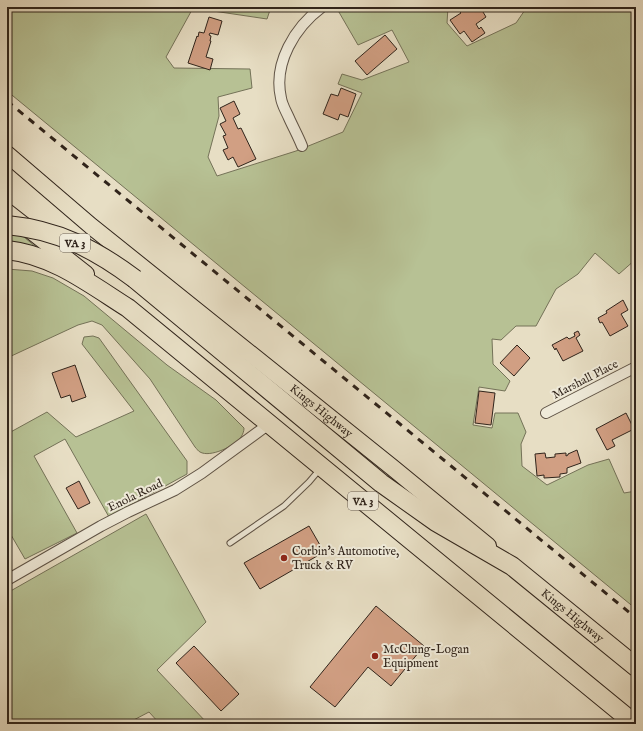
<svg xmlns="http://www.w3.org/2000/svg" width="643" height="731" font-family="'IM FELL English',serif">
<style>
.green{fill:#b7c194;stroke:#747258}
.building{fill:#d19f83;stroke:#30241b}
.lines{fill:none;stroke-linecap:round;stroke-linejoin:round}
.lane-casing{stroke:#5e5245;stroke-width:7}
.street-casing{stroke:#5e5245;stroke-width:12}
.primary-casing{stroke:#30241b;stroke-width:18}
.highway-casing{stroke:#30241b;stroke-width:20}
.lane{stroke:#efead9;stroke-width:5}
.street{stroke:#efead9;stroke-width:10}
.primary{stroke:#e7dec4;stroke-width:16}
.highway{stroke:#e7dec4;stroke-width:18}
.rail{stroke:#30241b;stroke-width:3;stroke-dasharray:7 7;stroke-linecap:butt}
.highway-bridge-casing{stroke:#30241b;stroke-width:20;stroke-linecap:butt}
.highway-bridge{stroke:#e7dec4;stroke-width:18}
.poi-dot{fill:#8f2418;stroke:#efead9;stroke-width:1.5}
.labels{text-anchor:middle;stroke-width:4;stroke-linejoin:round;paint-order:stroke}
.shield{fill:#efead9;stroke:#695f54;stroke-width:1}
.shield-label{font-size:11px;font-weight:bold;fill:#30241b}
.street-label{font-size:12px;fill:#30241b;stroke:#efead9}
.poi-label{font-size:12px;fill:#30241b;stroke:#efead9;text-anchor:start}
</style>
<rect width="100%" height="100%" fill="#e7dec4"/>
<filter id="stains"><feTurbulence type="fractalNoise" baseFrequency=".005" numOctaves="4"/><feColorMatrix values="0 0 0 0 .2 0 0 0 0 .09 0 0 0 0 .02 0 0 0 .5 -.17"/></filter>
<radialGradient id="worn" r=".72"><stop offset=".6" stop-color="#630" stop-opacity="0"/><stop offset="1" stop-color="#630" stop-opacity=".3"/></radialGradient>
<path class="green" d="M7,7H271L267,19L193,8L166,57L174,68L250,69L252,88L218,97L219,116L208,157L217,176L296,151L343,132L362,93L338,84L342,74L362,80L409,62L392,30L358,45L336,7H448L447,23L467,46L516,23L527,7H636V259L619,274L595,253L578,274L556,289L536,326H516L501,340L492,339L493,364L510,381L505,391L479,387L473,425L492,428L495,413H518L526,432L521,444L522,466L547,485L588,465L609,459L624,493L636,491V609L7,91Z
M7,223L36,247L7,244Z
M7,269L32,271L53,278L84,296L167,365L216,400L244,428C244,431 243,434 241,437C235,446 210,458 200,452C198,451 197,449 195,447L150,379L102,325L92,321L78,325L7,358Z
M93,336L99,338L187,461V474L109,517L65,439L34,456L77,533L25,559L7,528V434L47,412L76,437L134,411L82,344L84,337Z
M146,514L206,622L157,670L208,724H160L149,712L126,724H7V593Z"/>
<path class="building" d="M468,7H480L486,17L476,24L479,29L481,27L485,33L472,42L464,31L460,34L450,20L461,13L460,12Z
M209,17L222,21L218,35L210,33L209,35L211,36L210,41H211L206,57L213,59L210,70L188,63L197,36L198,37L199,32L204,33Z
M385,35L397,49L367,75L355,61Z
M341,88L356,94L348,117L340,114L338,120L323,114L331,94L338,96Z
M234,101L240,114L233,118L238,129L241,128L256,159L238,167L233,157L228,160L223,150L228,148L223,136L226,135L220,124L226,121L220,108Z
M623,300L628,310L621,314L628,326L610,336L602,322L600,323L598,318L607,313L606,311Z
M578,331L580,335L576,338L583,351L563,361L556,348L555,350L552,345L567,337L569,339L575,336L574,333Z
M517,345L530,358L514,376L500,363Z
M75,365L86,397L72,402L70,395L61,398L52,373Z
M479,391L495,393L491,425L475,423Z
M626,413L634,429L612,440L615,446L607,450L596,429Z
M577,450L581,463L567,468V473L560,474V477L544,478V475L537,476L535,454L545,453L546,458L555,457V454L566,453V456L568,455V454Z
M79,481L90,503L78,509L66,488Z
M309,526L324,552L260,589L244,563Z
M376,606L424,646L391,686L368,667L335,707L310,687Z
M194,646L239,694L221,711L176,663Z"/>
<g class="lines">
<g class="lane-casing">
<path id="lane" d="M230,543L284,506L309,482L320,469"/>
</g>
<g class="street-casing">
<path id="street" d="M302,146C298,136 293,127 289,118C286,111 282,105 281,98C273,63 295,27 322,7
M546,413L636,367
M7,580L101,526L128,512L175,490L202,473L269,424"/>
</g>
<g class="primary-casing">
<g id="primary">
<path id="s1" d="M7,154L91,226L393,468L488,546"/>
<path d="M7,212L86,274"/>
</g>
</g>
<g class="highway-casing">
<g id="highway">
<path d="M7,250C53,255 90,284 128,308L635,724"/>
<path id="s2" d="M135,279L381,483L436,522L512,566L636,667"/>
</g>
</g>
<use href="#lane" class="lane"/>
<use href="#street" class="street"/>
<use href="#primary" class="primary"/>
<use href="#highway" class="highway"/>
<path class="rail" d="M7,101L636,618"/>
<g class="highway-bridge-casing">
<path id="highway-bridge" d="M7,225C58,230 95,249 135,279"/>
</g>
<use href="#highway-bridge" class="highway-bridge"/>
</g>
<g class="poi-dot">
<circle cx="284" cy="558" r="4"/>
<circle cx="375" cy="656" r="4"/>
</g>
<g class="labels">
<g class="shield">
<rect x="60" y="234" width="30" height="18" rx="3"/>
<rect x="348" y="492" width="30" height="18" rx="3"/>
</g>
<g class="shield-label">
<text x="75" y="247">VA 3</text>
<text x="363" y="505">VA 3</text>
</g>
<g class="street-label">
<text transform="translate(585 379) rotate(-27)" y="4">Marshall Place</text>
<text dy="4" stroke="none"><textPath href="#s1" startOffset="406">Kings Highway</textPath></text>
<text transform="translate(135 495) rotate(-26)" y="4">Enola Road</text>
<text dy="4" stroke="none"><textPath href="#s2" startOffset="553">Kings Highway</textPath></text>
</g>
<g class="poi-label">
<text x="292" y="555">Corbin's Automotive,<tspan x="292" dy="14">Truck &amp; RV</tspan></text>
<text x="383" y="653">McClung-Logan<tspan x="383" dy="14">Equipment</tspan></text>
</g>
</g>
<rect width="643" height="731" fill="none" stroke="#e7dec4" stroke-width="24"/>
<rect x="8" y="8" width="627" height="715" fill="none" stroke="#30241b" stroke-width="2"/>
<rect x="12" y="12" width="619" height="707" fill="none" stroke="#30241b"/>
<rect width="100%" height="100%" filter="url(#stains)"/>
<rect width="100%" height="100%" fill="url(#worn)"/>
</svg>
